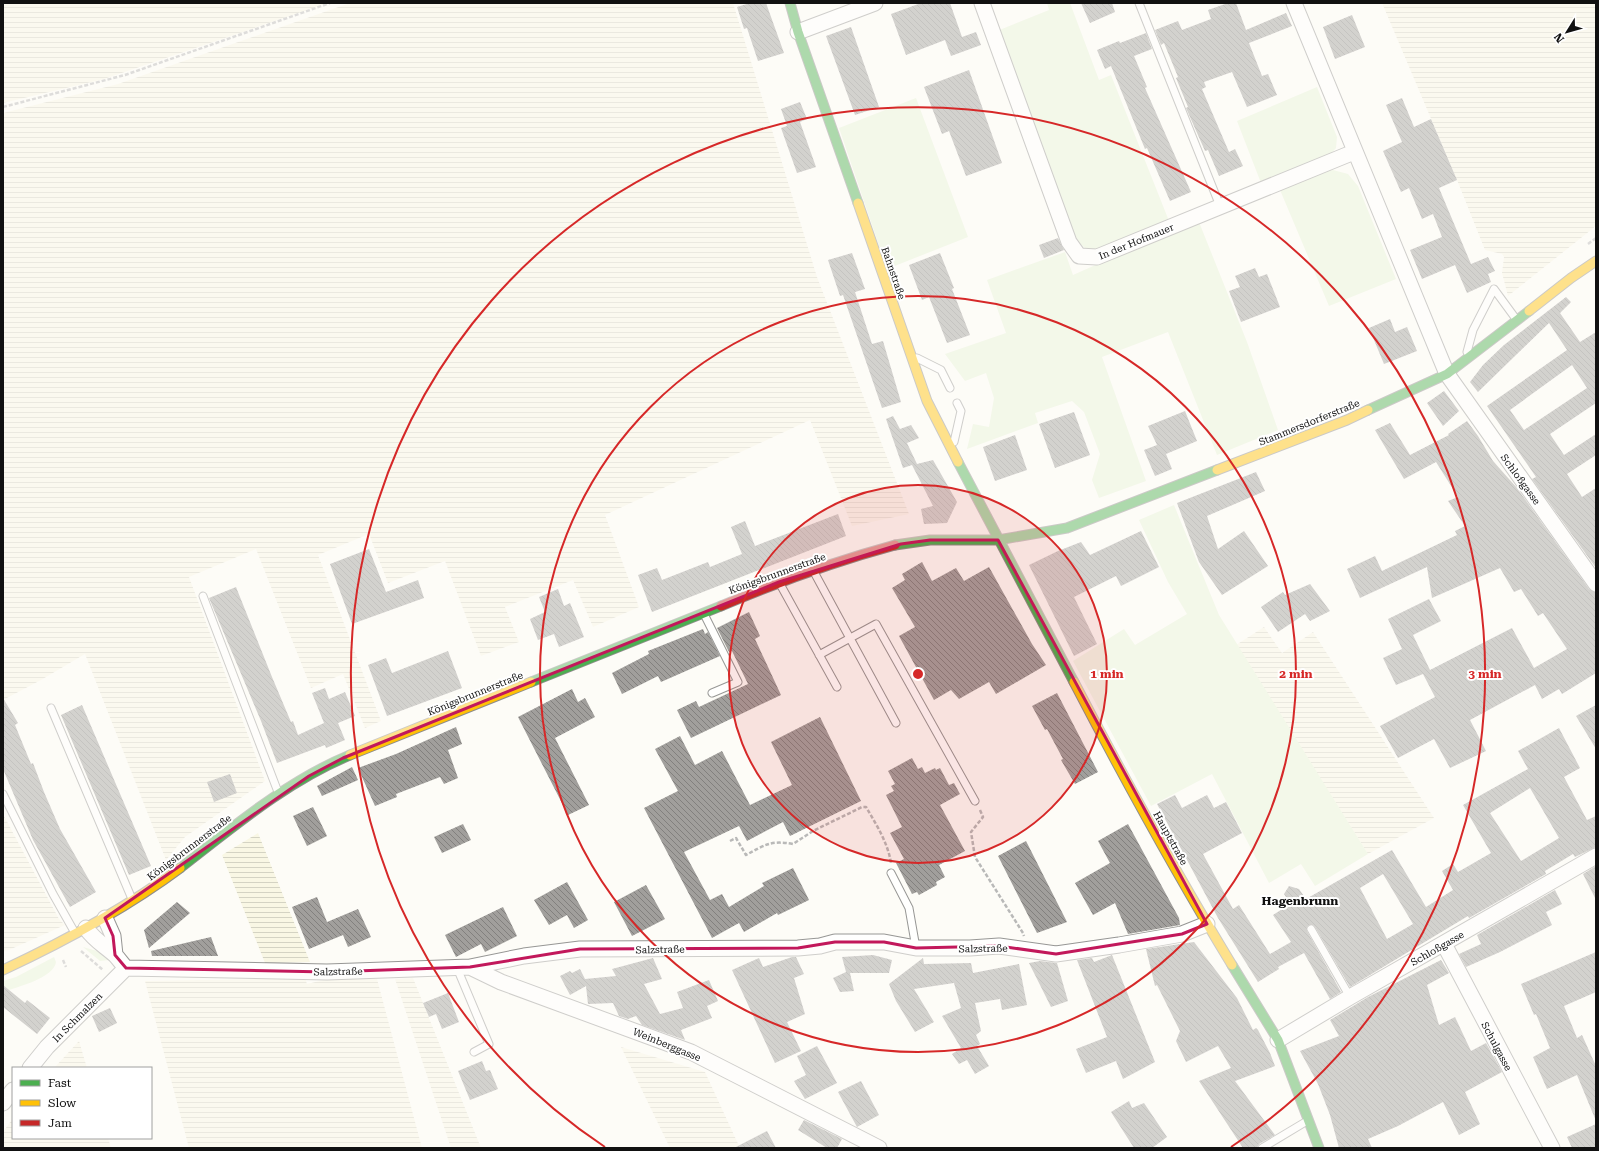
<svg xmlns="http://www.w3.org/2000/svg" width="1599" height="1151" font-family="'Roboto Serif',serif">
<style>
.farmland{fill:url(#farmland-rules)}
.grass{fill:#e7f3d7}
.building{fill:url(#building-back-hatch);fill-rule:evenodd}
.lines{fill:none;stroke-linecap:round;stroke-linejoin:round}
.lane-casing{stroke:#979795;stroke-width:9}
.street-casing{stroke:#979795;stroke-width:17}
.fast-casing{stroke:#8e8d8b;stroke-width:11}
.slow-casing{stroke:#8e8d8b;stroke-width:11}
.jam-casing{stroke:#8e8d8b;stroke-width:11}
.path{stroke:#b9b9b8;stroke-width:2.5;stroke-dasharray:4 2;stroke-linecap:butt}
.lane{stroke:#fffffe;stroke-width:7}
.street{stroke:#fffffe;stroke-width:15}
.fast{stroke:#4caf50;stroke-width:9}
.slow{stroke:#ffc107;stroke-width:9}
.jam{stroke:#c62828;stroke-width:9}
.marked{fill:none;stroke:#c2185b;stroke-width:3;stroke-linejoin:round}
.ring{fill:none;stroke:#d62828;stroke-width:2}
.labels{text-anchor:middle;stroke-width:4;stroke-linejoin:round;paint-order:stroke}
.street-label{font-size:10px;fill:#111;stroke:#fff}
.quarter-label{font-size:12px;font-weight:bold;fill:#111;stroke:#fff}
.centre{fill:#d62828;stroke:#fff;stroke-width:2}
.ring-label{font-size:12px;text-anchor:middle;font-weight:bold;fill:#d62828;stroke:#fff;stroke-width:4;stroke-linejoin:round;paint-order:stroke}
</style>
<defs>
<pattern id="farmland-rules" width="6" height="5" patternUnits="userSpaceOnUse"><rect width="6" height="5" fill="#f9f7e4"/><path d="M0 2.5h6" fill="none" stroke="#d4d3c3"/></pattern>
<pattern id="building-back-hatch" width="6" height="6" patternUnits="userSpaceOnUse"><rect width="6" height="6" fill="#a19f9c"/><path d="M-1 5l2 2M0 0l6 6M5-1l2 2" fill="none" stroke="#82807e"/></pattern>
</defs>
<rect width="100%" height="100%" fill="#fdfcf7"/>
<path class="farmland" d="M3,3H328L104,79L3,103Z
M350,3H733L817,277L909,514L852,526L810,420L605,515L639,607L593,627L573,580L505,607L519,642L481,656L445,561L388,583L369,534L318,555L381,721L365,728L343,674L311,688L256,549L189,577L265,781L185,837L166,860L85,654L41,680L3,700V113L118,84Z
M1382,3H1596V226L1508,296L1502,273L1504,257L1502,254L1485,250L1457,180Z
M1264,627L1282,653L1313,632L1434,818L1368,854L1236,645Z
M3,814L59,919L65,925L9,950L3,951Z
M258,833L310,962L265,963L222,855Z
M336,977L377,979L422,1148H189L145,981L305,978L307,984Z
M413,978L481,1148H451L395,979Z
M79,1041L87,1068H54Z
M621,1047L705,1072L740,1148H670Z
M13,1118V1138H108L111,1148H3V1132Z"/>
<path class="grass" d="M1047,3H1070L1099,80L1111,75L1169,221L1095,251C1084,250 1081,245 1075,236L997,31L1049,10Z
M1317,87L1337,137L1336,148L1330,155L1261,183L1237,121Z
M916,98L968,237L887,269L839,128Z
M1333,170L1348,174L1358,186L1396,279L1329,306L1280,190L1316,173Z
M1199,222L1247,342L1278,430L1217,455L1168,332L1102,357L1146,481L1099,498L1092,480L1100,454L1084,412L1072,401L1035,413L1038,423L967,449L973,424L989,427L994,398L986,373L965,381L945,354L1006,333L987,280L1065,252L1073,275L1136,247Z
M1174,505L1219,615L1368,854L1315,886L1301,864L1269,883L1212,774L1151,806L1073,661L1124,629L1135,645L1187,614L1168,582L1139,520Z
M83,947L97,951L109,960L100,961Z
M54,957L56,962C54,978 17,987 3,992V981L16,977Z"/>
<path class="building" d="M750,3H766L784,53L758,61L747,28L744,29L737,7Z
M921,3H950L962,37L976,32L981,45L951,56L945,40L906,55L891,14Z
M1081,3H1112L1115,12L1090,23Z
M1228,3H1236L1246,30L1286,13L1292,26L1249,43L1262,76L1268,74L1277,95L1247,107L1232,72L1204,82L1206,87L1202,89L1229,152L1235,149L1243,166L1219,176L1208,150L1205,151L1186,108L1188,107L1176,78L1178,77L1164,43L1161,45L1155,30L1178,21L1182,30L1211,19L1208,10Z
M1352,15L1365,47L1335,59L1323,27Z
M851,27L879,107L855,115L826,36Z
M1146,33L1152,49L1134,56L1147,87L1145,88L1191,192L1170,201L1147,148L1145,149L1136,127L1111,66L1105,69L1097,50L1119,41L1120,43Z
M969,70L1002,163L966,176L949,131L942,134L924,87Z
M1402,98L1414,127L1431,119L1457,180L1439,188L1471,264L1488,257L1495,271L1488,274L1491,282L1467,293L1455,265L1422,279L1410,250L1442,237L1433,214L1422,219L1409,188L1401,192L1383,151L1402,142L1386,105Z
M800,102L807,119L800,122L816,167L797,173L781,128L787,126L781,109Z
M1058,238L1064,250L1044,258L1039,245Z
M852,253L865,289L855,292L872,344L883,341L901,402L882,408L843,295L840,296L828,260Z
M940,253L954,288L952,289L970,335L947,343L929,297L922,300L909,265Z
M1255,268L1259,277L1267,274L1280,307L1241,322L1229,291L1240,287L1235,276Z
M1566,297L1571,302L1560,313L1580,342L1596,332V403L1550,434L1564,455L1596,434V455L1567,474L1582,497L1596,488V568L1532,479L1536,477L1487,406L1567,350L1549,323L1478,392L1470,382L1483,365L1504,345ZM1572,365L1587,388L1524,430L1510,410Z
M1390,319L1395,332L1407,327L1417,351L1384,364L1369,328Z
M1444,391L1459,411L1443,426L1427,403Z
M1185,411L1197,441L1166,454L1172,469L1155,476L1144,450L1157,445L1148,426Z
M1074,412L1090,455L1055,468L1039,424Z
M893,416L900,429L911,425L919,438L907,443L917,464L933,460L957,502L947,523L924,524L921,509L933,506L912,465L903,468L886,419Z
M1467,421L1478,436L1493,461L1517,488L1589,589L1596,593V673L1562,694L1559,689L1542,699L1535,685L1470,720L1486,751L1450,768L1434,739L1398,758L1380,726L1435,697L1423,674L1396,685L1383,658L1402,649L1388,619L1429,599L1441,621L1413,635L1430,670L1512,628L1534,668L1567,649L1543,613L1538,616L1521,589L1514,592L1500,568L1432,598L1427,567L1360,598L1347,569L1375,556L1382,571L1457,535L1455,531L1465,526L1448,501L1458,497L1436,462L1404,479L1375,430L1390,423L1410,455L1449,435L1448,434Z
M1015,435L1027,470L995,481L983,447Z
M1256,472L1265,491L1207,516L1218,549L1244,531L1268,566L1222,595L1199,562L1177,503Z
M838,514L846,536L652,612L638,575L657,568L662,580L708,562L710,567L742,554L731,527L745,521L755,546Z
M1141,531L1159,567L1121,586L1116,576L1074,597L1097,644L1074,656L1029,565L1058,551L1081,542L1090,555Z
M369,549L386,592L418,580L424,598L352,624L330,564Z
M922,562L932,581L956,568L964,581L989,567L1032,644L1046,665L996,694L989,682L959,699L951,690L934,700L899,636L915,627L892,588L905,580L902,574Z
M1310,584L1330,611L1310,621L1305,614L1278,632L1261,607L1283,592L1285,595Z
M236,587L272,677L291,722L293,721L298,735L324,723L312,693L325,688L329,699L345,692L355,716L338,723L345,740L326,748L325,745L277,763L261,721L209,598Z
M558,589L564,606L570,603L584,637L559,647L554,634L538,640L530,619L545,612L539,597Z
M749,612L760,636L755,639L781,695L691,738L677,710L696,701L699,707L748,684L732,651L729,652L717,628Z
M703,629L705,634L708,632L720,656L661,682L658,676L622,694L612,673L649,654L648,651Z
M448,651L462,688L387,716L368,665L386,658L392,673Z
M572,689L578,702L585,698L595,717L555,738L589,805L568,815L518,717Z
M1057,693L1098,772L1075,784L1061,760L1063,759L1047,729L1045,730L1032,706Z
M3,698L18,723L15,725L31,764L33,763L44,792L60,829L96,892L70,907L33,840L3,769Z
M82,705L151,866L129,875L61,715Z
M1596,705V749L1576,716Z
M820,717L861,801L790,836L783,822L747,841L739,826L684,852L710,900L722,894L729,907L764,886L762,883L793,868L809,900L778,915L777,913L744,932L739,923L712,938L644,808L678,791L655,749L680,736L695,765L722,751L750,805L792,785L771,742Z
M456,727L462,744L448,750L458,778L444,784L440,777L396,794L397,797L375,806L358,768L396,754Z
M1559,728L1580,768L1564,777L1587,820L1596,816V847L1575,857L1573,854L1545,871L1546,874L1469,918L1468,916L1350,987L1315,927L1313,925H1309L1307,927V931L1341,992L1330,999L1304,953L1278,967L1279,969L1258,982L1218,918L1157,804L1175,795L1182,808L1207,795L1214,808L1226,802L1242,833L1203,854L1233,909L1239,905L1270,954L1291,942L1273,915L1290,904L1284,894L1289,886L1299,889L1306,899L1392,850L1426,907L1453,890L1442,871L1453,864L1458,872L1491,853L1463,805L1528,769L1518,751ZM1530,788L1559,838L1521,861L1490,813ZM1383,874L1413,924L1387,939L1360,888Z
M912,758L918,769L922,767L925,773L935,768L936,770L940,768L949,785L954,783L960,794L940,805L965,851L939,865L945,877L936,882L937,885L919,895L917,892L912,894L896,863L904,859L890,833L902,827L886,795L894,791L891,786L895,784L888,771Z
M352,767L358,780L322,796L317,786Z
M230,774L237,793L214,802L207,782Z
M313,807L327,836L307,846L293,816Z
M463,824L471,840L442,853L434,837Z
M1128,824L1179,918L1180,925L1128,934L1115,903L1093,915L1075,883L1110,863L1098,841Z
M1026,841L1067,922L1037,933L998,856Z
M1596,866V900L1583,874Z
M567,882L588,920L574,928L567,915L549,925L534,900Z
M646,885L665,919L632,936L614,902Z
M1555,890L1562,904L1546,912L1552,925L1500,952L1466,967L1459,954L1481,944L1477,935Z
M317,897L327,922L358,909L371,937L348,947L343,935L309,949L292,907Z
M177,902L190,913L149,948L144,930Z
M503,907L517,936L485,952L481,944L456,957L445,935Z
M211,937L218,956H152L151,951Z
M1194,942L1237,998L1253,1030L1256,1028L1258,1030L1270,1053L1275,1066L1235,1081L1275,1135L1259,1144L1257,1148H1243L1199,1081L1231,1068L1218,1046L1186,1062L1176,1041L1180,1031L1157,985L1155,986L1146,949Z
M1596,952V992L1564,1006L1577,1038L1582,1035L1596,1066V1121L1577,1075L1547,1089L1533,1057L1550,1048L1536,1014L1534,1015L1521,984Z
M873,955L892,960L889,973H850L854,991L840,992L833,978L846,972L842,957Z
M1112,955L1155,1062L1123,1079L1116,1061L1086,1073L1076,1049L1107,1037L1077,960L1092,958L1094,962Z
M792,957H796L804,974L794,978L805,1014L787,1022L801,1051L775,1063L732,970L759,958L763,967Z
M653,958L662,979L644,984L660,1014L683,1008L677,992L709,980L718,1001L707,1006L712,1018L681,1030L685,1040L642,1025L636,1016L628,1019L619,1016L613,1003L588,1004L586,986L570,995L560,976L570,971L572,973L580,969L585,979L616,976L612,969Z
M923,958L924,964L971,963L973,973L1019,964L1027,1005L1002,1010L1000,999L975,1003L981,1031L976,1035L980,1044L977,1046L989,1066L975,1074L967,1060L959,1064L952,1054L961,1048L942,1016L961,1008L954,983L914,989L934,1022L915,1032L896,1001L889,984Z
M1441,960L1449,973L1427,985L1439,1025L1455,1017L1471,1051L1486,1043L1502,1072L1465,1092L1480,1124L1459,1135L1443,1102L1398,1126L1368,1139L1372,1148H1339L1330,1115L1318,1084L1300,1051L1339,1036L1330,1020L1368,997Z
M1040,961L1057,963L1068,1001L1051,1007L1029,963Z
M3,985L25,1003L27,1000L50,1018L37,1034L3,1007Z
M448,993L459,1022L442,1029L436,1014L429,1017L423,1003Z
M110,1008L117,1023L99,1032L92,1016Z
M817,1046L837,1083L805,1099L794,1081L806,1075L797,1056Z
M482,1061L486,1071L490,1070L498,1089L470,1100L458,1071Z
M861,1081L879,1115L857,1127L838,1092Z
M1129,1101L1132,1108L1144,1103L1167,1137L1152,1148H1134L1111,1112Z
M804,1120L842,1139L837,1148H827L798,1130Z
M1596,1124V1148H1572L1567,1137Z
M767,1131L776,1148H734Z"/>
<g class="lines">
<g class="lane-casing">
<path id="lane" d="M1139,3L1220,206
M1467,352L1473,330L1494,289L1516,319
M917,358L941,370L950,388
M954,442L961,411L957,403
M814,572L896,723
M780,584L837,687
M203,596L278,792
M704,614L738,682L712,693
M819,655L876,624L975,801
M51,708L132,899
M3,794L53,894L75,933
M891,873L909,908L916,948
M1311,929L1350,997
M457,968L489,1044L474,1052
M1262,1148L1307,1121"/>
</g>
<g class="street-casing">
<path id="street" d="M982,3L1069,242L1079,256L1097,257L1354,152
M1294,3L1447,374L1596,584
M798,32L875,3
M105,918L113,936L115,955
M86,928C94,940 105,946 115,955C119,959 122,964 126,968L327,972L470,967L524,956L580,949L798,948L820,946L835,942H884L916,948H970L999,946L1056,954L1119,945L1182,934L1207,924
M1444,944L1552,1148
M470,967L501,982L691,1052L879,1148
M1278,1040L1350,997L1596,856
M30,1068L47,1047L126,968
M3,1103L13,1090"/>
</g>
<g class="fast-casing">
<path id="fast" d="M790,3L798,32L858,203
M1368,410L1447,374L1529,311
M958,462L1074,682
M895,545L930,540H998L1067,528L1217,470
M531,682L721,606
M180,868C233,827 287,781 350,755
M1232,965L1278,1040L1319,1148"/>
</g>
<g class="slow-casing">
<path id="slow" d="M858,203L927,401L958,462
M1529,311L1571,278L1596,261
M1217,470L1347,420L1368,410
M1074,682C1124,778 1176,873 1232,965
M350,755L531,682
M3,970C65,941 125,909 180,868"/>
</g>
<g class="jam-casing">
<path id="jam" d="M721,606C778,582 836,561 895,545"/>
</g>
<path class="path" d="M3,107L125,75L330,3
M1588,244L1596,238
M980,810L983,817L971,832L975,857L1023,933L1024,936
M730,841L736,838L746,855C765,845 770,840 793,844L813,831L862,807H866C876,824 888,843 891,863
M81,951L103,970
M63,960L66,967"/>
<use href="#lane" class="lane"/>
<use href="#street" class="street"/>
<use href="#fast" class="fast"/>
<use href="#slow" class="slow"/>
<use href="#jam" class="jam"/>
</g>
<path d="M0 0H1599V1151H0ZM930,540H998L1207,924L1182,934L1056,954L999,946L916,948L884,942H835L798,948L580,949L470,967L327,972L126,968L115,955L113,936L105,918L309,776L343,758L779,582L901,544Z" fill="#fdfcf7" fill-opacity=".55" fill-rule="evenodd"/>
<path class="marked" d="M930,540H998L1207,924L1182,934L1056,954L999,946L916,948L884,942H835L798,948L580,949L470,967L327,972L126,968L115,955L113,936L105,918L309,776L343,758L779,582L901,544Z"/>
<circle cx="918" cy="674" r="189" fill="#d62828" fill-opacity=".12"/>
<g class="ring">
<circle cx="918" cy="674" r="189"/>
<circle cx="918" cy="674" r="378"/>
<path d="M605 1147A567 567 0 1 1 1231 1147"/>
</g>
<g class="labels">
<g class="street-label">
<text transform="translate(1136 241) rotate(-22)" y="4">In der Hofmauer</text>
<text transform="translate(894 273) rotate(71)" y="4">Bahnstraße</text>
<text transform="translate(1309 422) rotate(-22)" y="4">Stammersdorferstraße</text>
<text transform="translate(1521 479) rotate(54)" y="4">Schloßgasse</text>
<text transform="translate(777 573) rotate(-20)" y="4">Königsbrunnerstraße</text>
<text transform="translate(475 693) rotate(-22)" y="4">Königsbrunnerstraße</text>
<text transform="translate(1171 838) rotate(61)" y="4">Hauptstraße</text>
<text transform="translate(189 847) rotate(-37)" y="4">Königsbrunnerstraße</text>
<text transform="translate(983 948) rotate(-1)" y="4">Salzstraße</text>
<text transform="translate(1437 948) rotate(-30)" y="4">Schloßgasse</text>
<text transform="translate(660 949) rotate(-1)" y="4">Salzstraße</text>
<text transform="translate(338 971) rotate(-1)" y="4">Salzstraße</text>
<text transform="translate(77 1017) rotate(-45)" y="4">In Schmalzen</text>
<text transform="translate(667 1044) rotate(22)" y="4">Weinberggasse</text>
<text transform="translate(1497 1046) rotate(62)" y="4">Schulgasse</text>
</g>
<g class="quarter-label">
<text x="1300" y="905">Hagenbrunn</text>
</g>
</g>
<circle cx="918" cy="674" r="6" class="centre"/>
<g class="ring-label">
<text x="1107" y="678">1 min</text>
<text x="1296" y="678">2 min</text>
<text x="1485" y="678">3 min</text>
</g>
<rect width="1599" height="1151" fill="none" stroke="#111111" stroke-width="8"/>
<rect x="12" y="1067" width="140" height="72" fill="#ffffff" stroke="#a0a0a0"/>
<rect x="20" y="1080" width="20" height="6" fill="#4caf50" stroke="#a0a0a0"/>
<text x="48" y="1087" font-size="12" fill="#111111">Fast</text>
<rect x="20" y="1100" width="20" height="6" fill="#ffc107" stroke="#a0a0a0"/>
<text x="48" y="1107" font-size="12" fill="#111111">Slow</text>
<rect x="20" y="1120" width="20" height="6" fill="#c62828" stroke="#a0a0a0"/>
<text x="48" y="1127" font-size="12" fill="#111111">Jam</text>
<g transform="translate(1567 32) rotate(233)" stroke="#ffffff" stroke-width="3" paint-order="stroke">
<path d="M0-3L7 15L0 10L-7 15Z" fill="#111111"/>
<text y="-6" font-size="11" font-weight="bold" text-anchor="middle" fill="#111111">N</text>
</g>
</svg>
